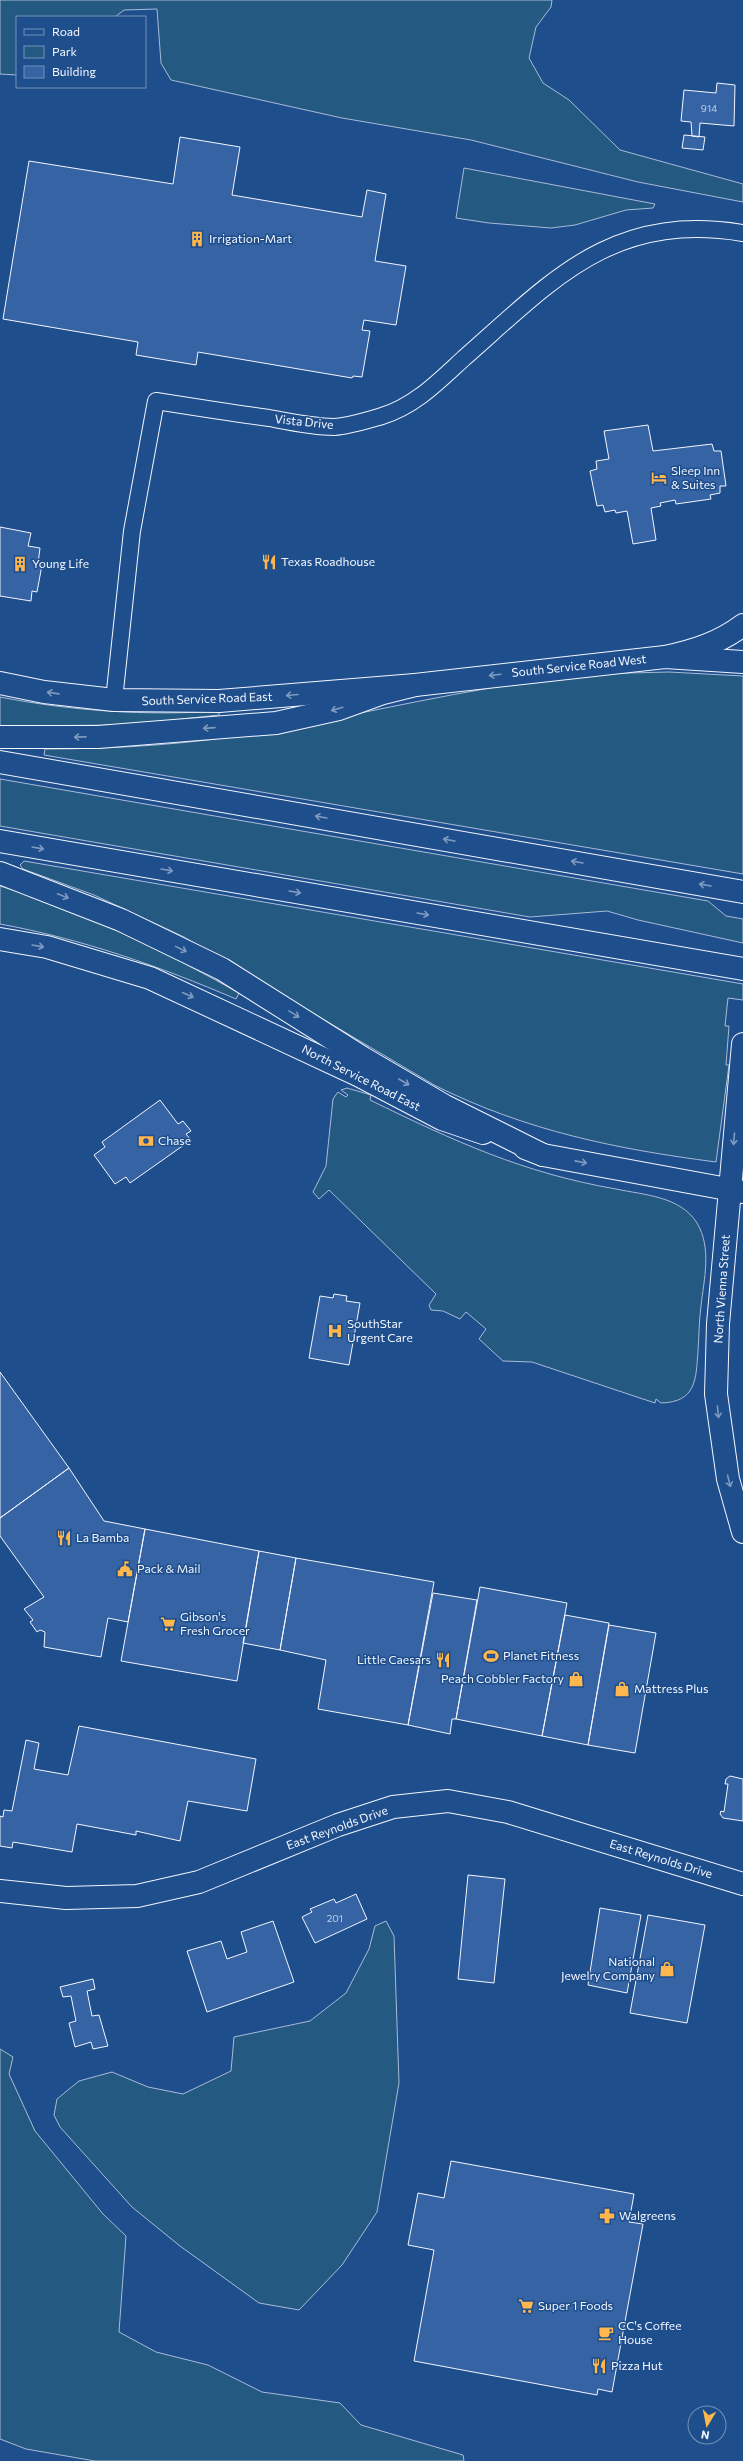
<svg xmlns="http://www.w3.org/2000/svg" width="743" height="2461" font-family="Commissioner,sans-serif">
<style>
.green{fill:#245a82;stroke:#a8bbd7}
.building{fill:#3563a3;stroke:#f2f6ff}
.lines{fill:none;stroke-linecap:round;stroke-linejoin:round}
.street-casing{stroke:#f2f6ff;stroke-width:18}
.secondary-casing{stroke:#f2f6ff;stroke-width:24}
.highway-casing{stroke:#f2f6ff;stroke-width:24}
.street{stroke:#1f4e8c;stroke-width:16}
.secondary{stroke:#1f4e8c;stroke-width:22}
.highway{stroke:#1f4e8c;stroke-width:22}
.oneway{stroke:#7e9ac0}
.labels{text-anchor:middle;stroke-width:3;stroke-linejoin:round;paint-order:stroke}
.number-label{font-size:10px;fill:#c3d1e8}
.poi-label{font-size:12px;fill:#f2f6ff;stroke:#1f4e8c;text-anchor:start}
.street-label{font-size:12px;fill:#f2f6ff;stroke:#1f4e8c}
</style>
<rect width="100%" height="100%" fill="#1f4e8c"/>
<path class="green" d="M0,0H552L551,7L536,27L529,58L543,83L569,100L620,150L743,184V202L638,182L471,140L342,118L171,80L161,63L157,9L124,10L115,17H17V75L0,74Z
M464,168L655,204L653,208L626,210L575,225L551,228L489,223L456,218Z
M669,672L743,676V874L44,755L45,749C119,749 195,744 269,731C367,713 465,689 565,677C599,673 634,673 669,672Z
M0,697C72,711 146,716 219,711V715L127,725L0,726Z
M0,779L708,901L726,916L743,919V943L638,920L607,911L530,917L0,826Z
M24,861L743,984V1000L728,998L725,1026H729L726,1065H729L716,1162C616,1149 527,1131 436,1086L184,937L94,895L23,869L20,865Z
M0,886C85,912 162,950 239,993L236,999C159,966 82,939 0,924Z
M347,1088L371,1095L370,1100C454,1141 523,1173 616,1189C644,1195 680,1196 697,1223C712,1248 704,1279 701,1306C699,1321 699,1336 698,1351C696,1380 696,1402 661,1403L656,1399L655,1403L532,1362L503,1361L479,1339L486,1329L466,1312L460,1319L443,1311L431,1310L429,1305L436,1294L329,1190L319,1199L313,1192L326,1166L333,1099L338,1092L346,1097L348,1095L341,1090Z
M386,1921L394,1936L399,2083L377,2212L342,2265L299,2310L259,2303L180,2246L132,2207L60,2127L54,2115L57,2099L79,2081L112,2072L148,2087L183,2094L231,2071L234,2037L310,2021L346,1993L369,1949L375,1926Z
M0,2049L13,2057L9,2074L35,2131L103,2214L126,2236L119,2332L156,2352L208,2365L262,2392L340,2403L361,2425L463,2455L464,2461H95L26,2449L0,2439Z"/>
<path class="building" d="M717,83L735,85L734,126L700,123L699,137L692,136L691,122L681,121L684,90L716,93Z
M684,135L705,137L703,150L682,148Z
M180,137L240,147L232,195L362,217L367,190L386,194L375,261L406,266L396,325L364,320L362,330L370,331L362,377L353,376L352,378L198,352L196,365L136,355L138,342L3,319L29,161L173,184Z
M648,425L653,451L712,444L714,451H721L726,486H720V493L710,495L711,499L676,504L675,500L660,503L661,506L651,508L656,540L633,544L627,511L616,513L615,510L605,512L603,505L597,506L590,471L597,469L596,461L609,459L604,431Z
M0,527L31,533L28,546L40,548L38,564L42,565L37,592L32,591L31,601L0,596Z
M160,1100L178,1124L183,1121L191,1131L186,1134L191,1140L130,1183L126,1177L115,1184L94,1155L105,1147L102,1142Z
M334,1294L347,1296L346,1301L360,1303L349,1365L309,1358L320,1296L333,1298Z
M0,1372L69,1468L0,1518Z
M69,1468L104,1521L145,1529L128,1622L108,1618L101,1657L44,1647L45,1632L40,1630L37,1632L30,1622L33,1620L24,1609L44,1597L0,1536V1518Z
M145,1529L259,1551L237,1681L121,1661Z
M259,1551L296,1558L280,1650L243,1643Z
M296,1558L434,1582L408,1725L318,1709L326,1660L280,1650Z
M480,1587L567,1603L542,1736L456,1719Z
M433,1593L477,1600L456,1719H452L450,1734L408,1725Z
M565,1615L609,1623L588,1745L542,1736Z
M609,1625L656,1633L635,1753L588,1745Z
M79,1726L256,1759L247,1811L188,1801L180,1841L136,1831V1835L77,1824L72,1852L13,1842L12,1848L0,1846V1816L3,1817L4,1810L12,1811L26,1740L39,1743L34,1769L68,1775Z
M730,1776L743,1779V1821L723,1818L720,1814L721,1811L724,1812L728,1784H725L726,1779Z
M468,1875L505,1879L494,1983L458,1979Z
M356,1894L367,1919L315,1943L302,1917L312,1912L310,1909L334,1899L336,1903Z
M600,1908L641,1915L627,1993L588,1985Z
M648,1915L705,1925L687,2023L630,2013Z
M273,1921L294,1982L207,2012L187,1951L221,1941L227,1959L247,1952L241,1932Z
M93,1979L95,1989L87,1991L92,2016L99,2015L108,2046L93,2049L91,2042L75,2047L69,2023L76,2021L71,1996L63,1997L60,1987Z
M451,2161L634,2194L629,2222L643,2224L612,2392L598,2389L597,2395L414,2361L434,2250L408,2245L418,2193L444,2198Z"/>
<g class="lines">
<g class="street-casing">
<path id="street" d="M114,700L132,531L156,401C194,407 232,413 269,418C290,422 313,427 334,427C349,426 368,420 382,416C415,406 439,381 464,358C554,279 612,212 743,233"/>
</g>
<g class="secondary-casing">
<path id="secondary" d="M0,683L44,692L114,700L219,701L415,685L665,657L743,662
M0,939L47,947L150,978L358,1075L442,1119L483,1133
M525,1148L543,1155L743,1192
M0,1891L66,1898L137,1896L199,1882L338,1825L393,1807L448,1801L508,1812L743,1884"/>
</g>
<g class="highway-casing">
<path id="highway" d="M665,657C694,651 719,643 743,625
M0,737H98L276,723L339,709L383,693L415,685
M0,762L743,892
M0,841L743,969
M0,873L121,920L222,969L363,1058L445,1106L543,1155
M743,1044L718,1324L716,1394L728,1479L743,1532"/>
</g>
<use href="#street" class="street"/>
<use href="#secondary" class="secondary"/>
<use href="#highway" class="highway"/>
</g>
<defs><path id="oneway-shaft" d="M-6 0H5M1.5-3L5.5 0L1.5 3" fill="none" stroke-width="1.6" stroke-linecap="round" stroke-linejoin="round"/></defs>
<g class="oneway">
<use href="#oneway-shaft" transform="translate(495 675) rotate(173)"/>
<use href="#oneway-shaft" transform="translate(53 693) rotate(-172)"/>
<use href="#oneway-shaft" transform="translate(292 695) rotate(175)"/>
<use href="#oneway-shaft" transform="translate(337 709) rotate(164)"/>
<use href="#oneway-shaft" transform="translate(209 728) rotate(176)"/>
<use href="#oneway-shaft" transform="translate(80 737) rotate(179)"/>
<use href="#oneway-shaft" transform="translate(321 817) rotate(-170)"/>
<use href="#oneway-shaft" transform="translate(449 840) rotate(-170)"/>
<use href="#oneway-shaft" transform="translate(38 848) rotate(10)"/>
<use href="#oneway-shaft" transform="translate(577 862) rotate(-170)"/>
<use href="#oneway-shaft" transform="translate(167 870) rotate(10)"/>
<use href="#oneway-shaft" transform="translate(705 885) rotate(-170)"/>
<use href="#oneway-shaft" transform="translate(295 892) rotate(10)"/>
<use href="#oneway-shaft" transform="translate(63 896) rotate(22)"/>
<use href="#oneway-shaft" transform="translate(423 914) rotate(10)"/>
<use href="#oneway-shaft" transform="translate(38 946) rotate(10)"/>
<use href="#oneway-shaft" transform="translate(181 949) rotate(26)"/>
<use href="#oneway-shaft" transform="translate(188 995) rotate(24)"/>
<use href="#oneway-shaft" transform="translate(294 1014) rotate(32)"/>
<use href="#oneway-shaft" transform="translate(404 1082) rotate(30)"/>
<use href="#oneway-shaft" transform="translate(734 1139) rotate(95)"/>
<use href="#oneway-shaft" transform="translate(581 1162) rotate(11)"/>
<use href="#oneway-shaft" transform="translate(718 1412) rotate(84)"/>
<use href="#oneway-shaft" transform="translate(729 1481) rotate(76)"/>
</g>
<defs>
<g id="building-bare" transform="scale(1.2)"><path d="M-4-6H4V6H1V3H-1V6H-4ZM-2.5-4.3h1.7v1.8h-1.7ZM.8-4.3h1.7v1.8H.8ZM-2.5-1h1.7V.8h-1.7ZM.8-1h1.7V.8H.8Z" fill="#ffb74d" stroke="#1f4e8c" stroke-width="2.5" paint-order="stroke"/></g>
<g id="hotel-bare" transform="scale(1.2)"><path d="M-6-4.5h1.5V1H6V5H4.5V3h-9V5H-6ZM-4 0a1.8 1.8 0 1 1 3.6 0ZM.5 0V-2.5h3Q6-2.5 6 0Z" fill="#ffb74d" stroke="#1f4e8c" stroke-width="2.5" paint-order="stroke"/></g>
<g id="restaurant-bare" transform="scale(1.2)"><path d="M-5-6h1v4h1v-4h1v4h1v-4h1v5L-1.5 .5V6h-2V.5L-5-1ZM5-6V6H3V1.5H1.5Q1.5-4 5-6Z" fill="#ffb74d" stroke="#1f4e8c" stroke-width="2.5" paint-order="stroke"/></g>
<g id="bank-bare" transform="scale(1.2)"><path d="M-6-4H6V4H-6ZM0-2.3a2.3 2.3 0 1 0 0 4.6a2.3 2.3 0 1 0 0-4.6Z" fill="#ffb74d" stroke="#1f4e8c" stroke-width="2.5" paint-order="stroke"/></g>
<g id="hospital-bare" transform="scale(1.2)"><path d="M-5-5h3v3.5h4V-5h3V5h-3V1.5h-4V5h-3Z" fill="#ffb74d" stroke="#1f4e8c" stroke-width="2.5" paint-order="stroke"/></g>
<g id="civic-bare" transform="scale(1.2)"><path d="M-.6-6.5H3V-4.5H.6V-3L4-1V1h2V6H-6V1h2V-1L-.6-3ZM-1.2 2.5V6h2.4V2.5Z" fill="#ffb74d" stroke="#1f4e8c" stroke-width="2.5" paint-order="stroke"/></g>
<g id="supermarket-bare" transform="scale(1.2)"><path d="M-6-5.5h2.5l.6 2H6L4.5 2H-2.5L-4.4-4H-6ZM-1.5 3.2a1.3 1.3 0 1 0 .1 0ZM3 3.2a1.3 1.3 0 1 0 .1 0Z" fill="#ffb74d" stroke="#1f4e8c" stroke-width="2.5" paint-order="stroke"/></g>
<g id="stadium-bare" transform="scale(1.2)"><path d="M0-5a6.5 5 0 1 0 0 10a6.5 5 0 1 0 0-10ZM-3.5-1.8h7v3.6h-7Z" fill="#ffb74d" stroke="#1f4e8c" stroke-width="2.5" paint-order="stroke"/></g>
<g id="shop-bare" transform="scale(1.2)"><path d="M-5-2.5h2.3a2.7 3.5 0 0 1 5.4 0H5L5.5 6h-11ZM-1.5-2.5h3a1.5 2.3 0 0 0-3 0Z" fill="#ffb74d" stroke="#1f4e8c" stroke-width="2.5" paint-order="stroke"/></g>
<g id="pharmacy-bare" transform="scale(1.2)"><path d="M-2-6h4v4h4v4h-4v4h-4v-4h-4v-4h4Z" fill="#ffb74d" stroke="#1f4e8c" stroke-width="2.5" paint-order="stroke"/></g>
<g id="cafe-bare" transform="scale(1.2)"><path d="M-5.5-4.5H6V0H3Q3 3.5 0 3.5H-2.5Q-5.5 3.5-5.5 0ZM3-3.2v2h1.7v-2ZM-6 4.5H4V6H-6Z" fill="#ffb74d" stroke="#1f4e8c" stroke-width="2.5" paint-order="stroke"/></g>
</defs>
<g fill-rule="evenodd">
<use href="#building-bare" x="197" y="239"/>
<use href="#hotel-bare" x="659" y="478"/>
<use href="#restaurant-bare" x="269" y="562"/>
<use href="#building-bare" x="20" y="564"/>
<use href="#bank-bare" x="146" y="1141"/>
<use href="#hospital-bare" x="335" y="1331"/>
<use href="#restaurant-bare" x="64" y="1538"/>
<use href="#civic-bare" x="125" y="1569"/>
<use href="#supermarket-bare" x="168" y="1624"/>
<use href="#stadium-bare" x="491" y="1656"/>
<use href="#restaurant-bare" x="443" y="1660"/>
<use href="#shop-bare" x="576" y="1679"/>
<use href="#shop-bare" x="622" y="1689"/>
<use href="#shop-bare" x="667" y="1969"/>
<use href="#pharmacy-bare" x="607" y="2216"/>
<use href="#supermarket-bare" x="526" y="2306"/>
<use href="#cafe-bare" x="606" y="2333"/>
<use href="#restaurant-bare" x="599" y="2366"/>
</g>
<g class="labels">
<g class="number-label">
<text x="709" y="112">914</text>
<text x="335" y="1922">201</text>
</g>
<g class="poi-label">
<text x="209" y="243">Irrigation-Mart</text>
<text x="671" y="475">Sleep Inn<tspan x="671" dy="14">&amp; Suites</tspan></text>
<text x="281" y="566">Texas Roadhouse</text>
<text x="32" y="568">Young Life</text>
<text x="158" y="1145">Chase</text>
<text x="347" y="1328">SouthStar<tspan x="347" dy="14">Urgent Care</tspan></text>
<text x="76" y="1542">La Bamba</text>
<text x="137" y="1573">Pack &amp; Mail</text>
<text x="180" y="1621">Gibson's<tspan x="180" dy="14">Fresh Grocer</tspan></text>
<text x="503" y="1660">Planet Fitness</text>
<text x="431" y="1664" text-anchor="end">Little Caesars</text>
<text x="564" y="1683" text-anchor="end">Peach Cobbler Factory</text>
<text x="634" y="1693">Mattress Plus</text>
<text x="655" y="1966" text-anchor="end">National<tspan x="655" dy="14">Jewelry Company</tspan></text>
<text x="619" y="2220">Walgreens</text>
<text x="538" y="2310">Super 1 Foods</text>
<text x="618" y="2330">CC's Coffee<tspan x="618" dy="14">House</tspan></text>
<text x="611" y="2370">Pizza Hut</text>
</g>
<g class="street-label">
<text transform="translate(304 422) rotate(6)" y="4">Vista Drive</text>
<text transform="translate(579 666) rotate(-6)" y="4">South Service Road West</text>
<text transform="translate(207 699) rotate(-2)" y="4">South Service Road East</text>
<text transform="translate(361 1078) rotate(27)" y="4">North Service Road East</text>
<text transform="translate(722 1289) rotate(-86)" y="4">North Vienna Street</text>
<text transform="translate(337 1828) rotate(-20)" y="4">East Reynolds Drive</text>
<text transform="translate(661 1859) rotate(17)" y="4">East Reynolds Drive</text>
</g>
</g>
<rect x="16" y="16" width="130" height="72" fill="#1f4e8c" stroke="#7391ba"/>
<rect x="24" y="29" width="20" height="6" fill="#1f4e8c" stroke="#7391ba"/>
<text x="52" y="36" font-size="12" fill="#f2f6ff">Road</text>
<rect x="24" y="46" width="20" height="12" fill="#245a82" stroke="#7391ba"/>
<text x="52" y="56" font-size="12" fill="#f2f6ff">Park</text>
<rect x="24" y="66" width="20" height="12" fill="#3563a3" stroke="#7391ba"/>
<text x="52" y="76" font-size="12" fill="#f2f6ff">Building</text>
<g transform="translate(707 2425) rotate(190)"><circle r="19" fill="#1f4e8c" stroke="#7391ba"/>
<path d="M0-3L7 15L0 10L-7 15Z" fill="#ffb74d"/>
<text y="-6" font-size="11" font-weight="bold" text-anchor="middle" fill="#f2f6ff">N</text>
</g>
</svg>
